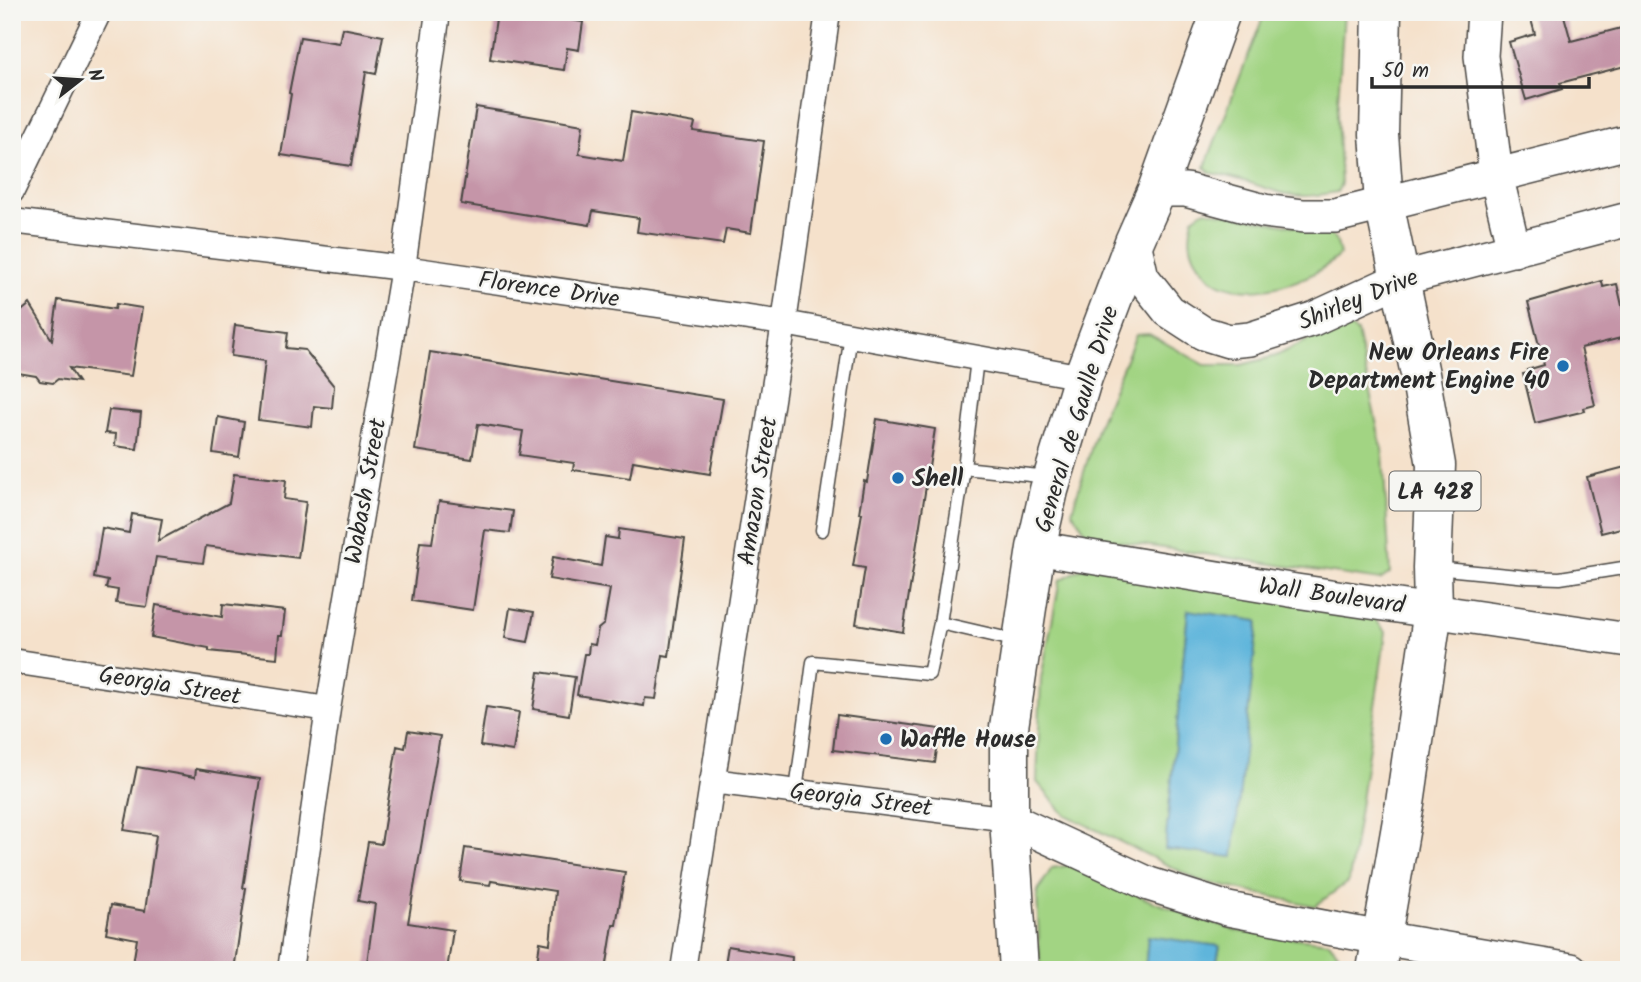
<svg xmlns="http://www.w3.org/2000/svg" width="1641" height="982" font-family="Kalam,sans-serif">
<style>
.green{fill:#a2d483;stroke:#668057;stroke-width:2;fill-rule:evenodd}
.water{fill:#5fb5db;stroke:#457083;stroke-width:2}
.building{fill:#c595a8}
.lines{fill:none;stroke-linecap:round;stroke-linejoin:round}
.lane-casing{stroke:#494643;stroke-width:15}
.street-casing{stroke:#494643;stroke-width:27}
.secondary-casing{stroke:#494643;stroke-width:36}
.primary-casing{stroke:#494643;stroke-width:41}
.lane{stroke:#fff;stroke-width:12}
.street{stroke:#fff;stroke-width:24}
.secondary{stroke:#fff;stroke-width:33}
.primary{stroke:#fff;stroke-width:38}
.poi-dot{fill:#1f6fb2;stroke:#f6f6f2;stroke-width:2.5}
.labels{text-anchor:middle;stroke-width:5;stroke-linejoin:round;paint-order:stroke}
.shield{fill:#f6f6f2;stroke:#686867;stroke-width:2}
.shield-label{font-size:23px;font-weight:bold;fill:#2b2b2b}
.street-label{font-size:24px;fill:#2b2b2b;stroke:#f6f6f2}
.poi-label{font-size:24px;font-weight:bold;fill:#2b2b2b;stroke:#f6f6f2;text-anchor:start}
</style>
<rect width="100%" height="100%" fill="#f6f6f2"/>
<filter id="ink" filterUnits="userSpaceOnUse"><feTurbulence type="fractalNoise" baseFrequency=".0143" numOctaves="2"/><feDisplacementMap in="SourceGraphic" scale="14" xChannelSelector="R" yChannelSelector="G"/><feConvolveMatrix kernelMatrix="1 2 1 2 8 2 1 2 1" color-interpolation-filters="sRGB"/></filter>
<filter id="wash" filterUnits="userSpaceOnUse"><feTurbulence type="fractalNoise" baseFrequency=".00686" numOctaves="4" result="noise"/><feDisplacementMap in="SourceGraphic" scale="28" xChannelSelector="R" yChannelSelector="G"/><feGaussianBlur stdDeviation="1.57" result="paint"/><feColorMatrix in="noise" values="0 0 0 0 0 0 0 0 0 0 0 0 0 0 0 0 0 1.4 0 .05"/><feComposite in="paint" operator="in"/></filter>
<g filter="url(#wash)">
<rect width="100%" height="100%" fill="#f5e1cb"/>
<path class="green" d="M1265,12H1344L1337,116L1341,184L1337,192C1320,195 1303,198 1286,194C1260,188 1237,176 1210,173L1205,167Z
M1205,210L1322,231L1336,239L1340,254C1314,282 1248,303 1213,280C1209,278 1206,272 1202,268C1189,253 1188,237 1193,218Z
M1342,323L1357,332L1383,454L1390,573L1380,580L1089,537L1072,511L1099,423L1136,335L1149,334L1205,365H1241L1276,356Z
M1088,565L1370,613L1386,632L1349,881L1315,906L1200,881L1064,814L1037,782L1041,678L1060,580ZM1188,611L1258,621L1232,857L1165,848Z
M1072,865L1151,901L1237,931L1329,942L1340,955L1337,970H1215L1220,946L1148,937L1145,970H1040L1037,892L1052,868Z"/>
<path class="water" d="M1188,610L1258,621L1233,857L1165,849Z
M1148,936L1220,946L1215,970H1145Z"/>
<g id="blocks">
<path class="building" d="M497,12H520L583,22L579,50L567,48L564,70L490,59Z
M1529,12H1563L1571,41L1629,26V65L1560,83L1562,89L1526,100L1509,42L1535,34Z
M342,28L383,36L376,74L366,72L351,166L281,155L291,94L289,93L300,37L339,43Z
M476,107L583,125L579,154L623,161L631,112L695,123L693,131L764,141L751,233L726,229L723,244L637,232L639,218L593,211L590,225L461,204Z
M1602,281L1603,287L1617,284L1629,336L1581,348L1595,405L1584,408L1585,411L1535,423L1523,374L1528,373L1527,370L1544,365L1528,302Z
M58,300L115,309L116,304L142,308L131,376L69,368L78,382L58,379L53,383L40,381L36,376L12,372V319L30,304L52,340Z
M235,325L288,332L286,348L305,350L334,386L332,408L314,406L312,427L258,420L265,361L231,356Z
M430,352L723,399L710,474L633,461L630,478L573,470L574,463L519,455L523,431L478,424L472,459L415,450Z
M109,410L141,413L137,449L115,446L116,434L105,433Z
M218,417L244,422L239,457L213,453Z
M877,419L935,429L903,632L856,624L865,568L853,566L862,513H859L864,481L867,482Z
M1629,466V526L1601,533L1587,477Z
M234,474L286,480L284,499L306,502L298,558L206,546L203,563L156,557L147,607L116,603L118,590L106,588L108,581L94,578L102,528L129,533L132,514L162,519L158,541L229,503Z
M439,501L513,511L510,533L485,530L473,610L412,601L420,542L432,543Z
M619,529L685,539L669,656L663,655L656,699L645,698L644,706L577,695L584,654H588L589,644L595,645L598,629L604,624L610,589L549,579L553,557L601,566L605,537L618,539Z
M223,604L285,611L282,635H279L277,658L209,651V648L151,637L156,605L222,617Z
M510,608L534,612L528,642L505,638Z
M539,672L575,677L569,715L533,709Z
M486,707L519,712L513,751L480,746Z
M837,715L940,729L935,763L833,750Z
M408,731L440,736L408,923L453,930L447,970H366L375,904L358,901L368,842L381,844L397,746L405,748Z
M137,767L195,777L196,769L260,779L243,888H246L234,970H132L137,939L106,933L111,905L145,911L156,835L124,830Z
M465,848L625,872L616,925H613L606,970H536L540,942L550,944L555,891L491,881L490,885L460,881Z
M728,946L792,957L791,970H724Z"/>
</g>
</g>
<g filter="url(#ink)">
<use href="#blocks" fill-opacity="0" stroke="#494643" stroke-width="2"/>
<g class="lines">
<g class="lane-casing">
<path id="lane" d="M964,468L977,359
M822,530L851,335
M1435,568L1528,577L1560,578L1629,567
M940,623L1018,641
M796,791L813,662L929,674L940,623L964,468L1049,477"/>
</g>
<g class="street-casing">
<path id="street" d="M12,191L99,12
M12,221L403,268L784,323L1083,377
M12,661L328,709
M712,781L1009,819
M290,970L328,709L403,268L438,12
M683,970L784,323L828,12"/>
</g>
<g class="secondary-casing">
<path id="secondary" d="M1484,12L1481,56L1496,175L1514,250
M1157,190H1186L1264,211L1304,216H1335L1629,142
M1134,242L1142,277L1169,311L1203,333L1229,341L1250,339L1313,319L1400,279L1629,219
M1036,548L1296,591L1629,640
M1009,819L1149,884L1228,909L1381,938L1571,970"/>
</g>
<g class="primary-casing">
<path id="primary" d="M1019,970L1009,819V727L1036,548L1049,490L1083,377L1134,242L1157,190L1221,12
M1376,970L1405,803L1433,610L1432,568L1436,465L1420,374L1384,203L1379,134L1382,12"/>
</g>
<use href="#lane" class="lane"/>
<use href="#street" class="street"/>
<use href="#secondary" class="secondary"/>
<use href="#primary" class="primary"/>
</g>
</g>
<g class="poi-dot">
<circle cx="1563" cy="366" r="7"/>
<circle cx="898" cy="478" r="7"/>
<circle cx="886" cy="739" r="7"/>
</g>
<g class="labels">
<rect class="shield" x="1389.5" y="471.5" width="91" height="39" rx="5"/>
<g class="shield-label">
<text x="1435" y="499">LA 428</text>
</g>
<g class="street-label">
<text transform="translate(549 289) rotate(8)" y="8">Florence Drive</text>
<text transform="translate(1358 299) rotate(-22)" y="8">Shirley Drive</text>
<text transform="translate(1076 419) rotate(-73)" y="8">General de Gaulle Drive</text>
<text transform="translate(365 491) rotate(-80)" y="8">Wabash Street</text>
<text transform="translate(757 491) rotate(-81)" y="8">Amazon Street</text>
<text transform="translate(1332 595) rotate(8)" y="8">Wall Boulevard</text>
<text transform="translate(170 685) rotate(9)" y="8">Georgia Street</text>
<text transform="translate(861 799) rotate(7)" y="8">Georgia Street</text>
</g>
<g class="poi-label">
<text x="1549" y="360" text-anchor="end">New Orleans Fire<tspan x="1549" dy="28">Department Engine 40</tspan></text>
<text x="912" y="486">Shell</text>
<text x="900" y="747">Waffle House</text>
</g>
</g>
<rect width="1641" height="982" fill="none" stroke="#f6f6f2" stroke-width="42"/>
<g transform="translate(80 80) rotate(73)" stroke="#f6f6f2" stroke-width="5" paint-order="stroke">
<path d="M0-5L12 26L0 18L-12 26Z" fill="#2b2b2b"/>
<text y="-10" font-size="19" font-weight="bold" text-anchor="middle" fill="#2b2b2b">N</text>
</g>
<path d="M1372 77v10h217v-10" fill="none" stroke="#2b2b2b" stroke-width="3.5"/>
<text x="1382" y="77" font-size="21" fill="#2b2b2b" stroke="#f6f6f2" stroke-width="5" paint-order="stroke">50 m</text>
</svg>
